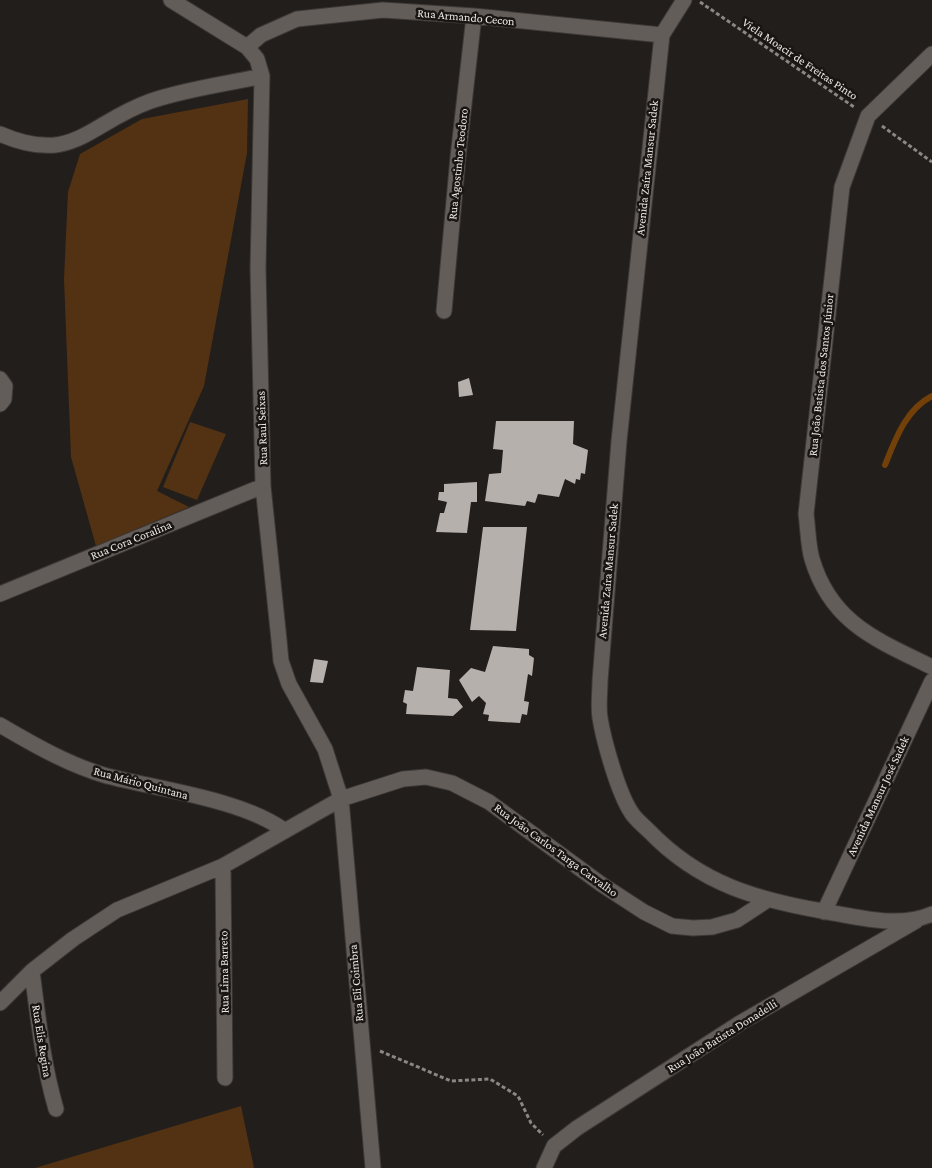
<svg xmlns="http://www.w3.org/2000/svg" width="932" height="1168" font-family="'Crimson Pro',serif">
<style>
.green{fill:#523212}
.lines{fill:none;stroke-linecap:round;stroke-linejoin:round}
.stream{stroke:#724008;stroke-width:6}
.building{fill:#b5b0ab}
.street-casing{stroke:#3d3937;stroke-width:17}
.path{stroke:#8a8784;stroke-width:3;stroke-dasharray:4 2.5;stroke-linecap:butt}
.street{stroke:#625d59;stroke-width:15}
.labels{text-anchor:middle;stroke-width:5;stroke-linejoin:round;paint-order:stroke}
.street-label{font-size:12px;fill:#eae8e5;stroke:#191512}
</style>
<rect width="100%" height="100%" fill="#221e1b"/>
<path class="green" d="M248,99L247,153L204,386L157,491L189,507L96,546L71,457L64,279L68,192L80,154L142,119Z
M190,422L226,434L197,500L163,487Z
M241,1106L254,1168H35Z"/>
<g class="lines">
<path class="stream" d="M885,465C895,440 906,409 932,396"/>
</g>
<path class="building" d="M469,378L473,395L459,397L458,382Z
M496,421H574L573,444L588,450L585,474L581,473L580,480L576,479L575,484L565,479L559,497L538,494L535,503L527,501L525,506L485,501L489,474L501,473L503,450L493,449Z
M477,482V502H471L467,533L436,532L440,513H444L447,502L438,500L439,492H444V484Z
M483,527H527L516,631L470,630Z
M493,646L529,649V655L534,658L532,676L528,674L524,701L529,702L527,715L522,714L520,723L488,721L489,715L483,714L486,703L479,696L472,702L459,680L471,668L485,672Z
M314,659L328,661L323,683L310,682Z
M417,667L450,670L448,698L457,699L463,707L453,716L406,714L407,704L403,702L405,690L413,691Z"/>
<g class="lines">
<g class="street-casing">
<path id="street" d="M171,0L247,47L257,59L262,76L258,269L263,486L279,640L281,661L289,684L325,749L341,799L373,1168
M684,0L662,35L619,441L600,681C600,693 598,706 600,718C604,742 618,792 631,812C635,819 643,825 649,831C700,884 757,900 828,912C862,918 900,928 932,914
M247,47L261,35L297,19L383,10L474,16L662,35
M932,54L868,116L842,187L806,514C808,528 808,545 812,559C831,623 877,640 932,667
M0,134C74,166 88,123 151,101C186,89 226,84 262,76
M444,311L458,157L474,16
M0,379L5,386L4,399L0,404
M0,594L263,486
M0,725C34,745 69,765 107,776C157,789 245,800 285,831
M223,866L225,1078
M824,912L932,681
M32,971C38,1018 43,1064 56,1109
M0,1003L32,971L73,939L117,910L223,866L341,799L403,779L426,777L452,783L489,802L601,884L644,912L672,926L693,928L712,927L737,920L766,901
M544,1168L554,1146L577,1128L740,1023L916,921"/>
</g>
<path class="path" d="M700,2L854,107
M882,126L932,162
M380,1051L451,1081L490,1079L518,1096L531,1123L543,1135"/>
<use href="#street" class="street"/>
</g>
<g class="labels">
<g class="street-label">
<text transform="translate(466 17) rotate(5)" y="4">Rua Armando Cecon</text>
<text transform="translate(800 59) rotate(34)" y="4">Viela Moacir de Freitas Pinto</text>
<text transform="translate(458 164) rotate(-84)" y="4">Rua Agostinho Teodoro</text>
<text transform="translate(647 168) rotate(-84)" y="4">Avenida Zaíra Mansur Sadek</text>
<text transform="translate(821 375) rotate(-84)" y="4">Rua João Batista dos Santos Júnior</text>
<text transform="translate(262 428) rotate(-92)" y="4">Rua Raul Seixas</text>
<text transform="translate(131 540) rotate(-22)" y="4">Rua Cora Coralina</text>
<text transform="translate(608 571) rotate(-85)" y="4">Avenida Zaíra Mansur Sadek</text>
<text transform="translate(141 783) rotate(15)" y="4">Rua Mário Quintana</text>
<text transform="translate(878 796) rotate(-65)" y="4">Avenida Mansur José Sadek</text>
<text transform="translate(556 850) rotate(36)" y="4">Rua João Carlos Targa Carvalho</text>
<text transform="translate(224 972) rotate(-91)" y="4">Rua Lima Barreto</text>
<text transform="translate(356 983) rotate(-95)" y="4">Rua Eli Coimbra</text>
<text transform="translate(722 1036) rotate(-32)" y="4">Rua João Batista Donadelli</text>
<text transform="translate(42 1041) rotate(81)" y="4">Rua Elis Regina</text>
</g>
</g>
</svg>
